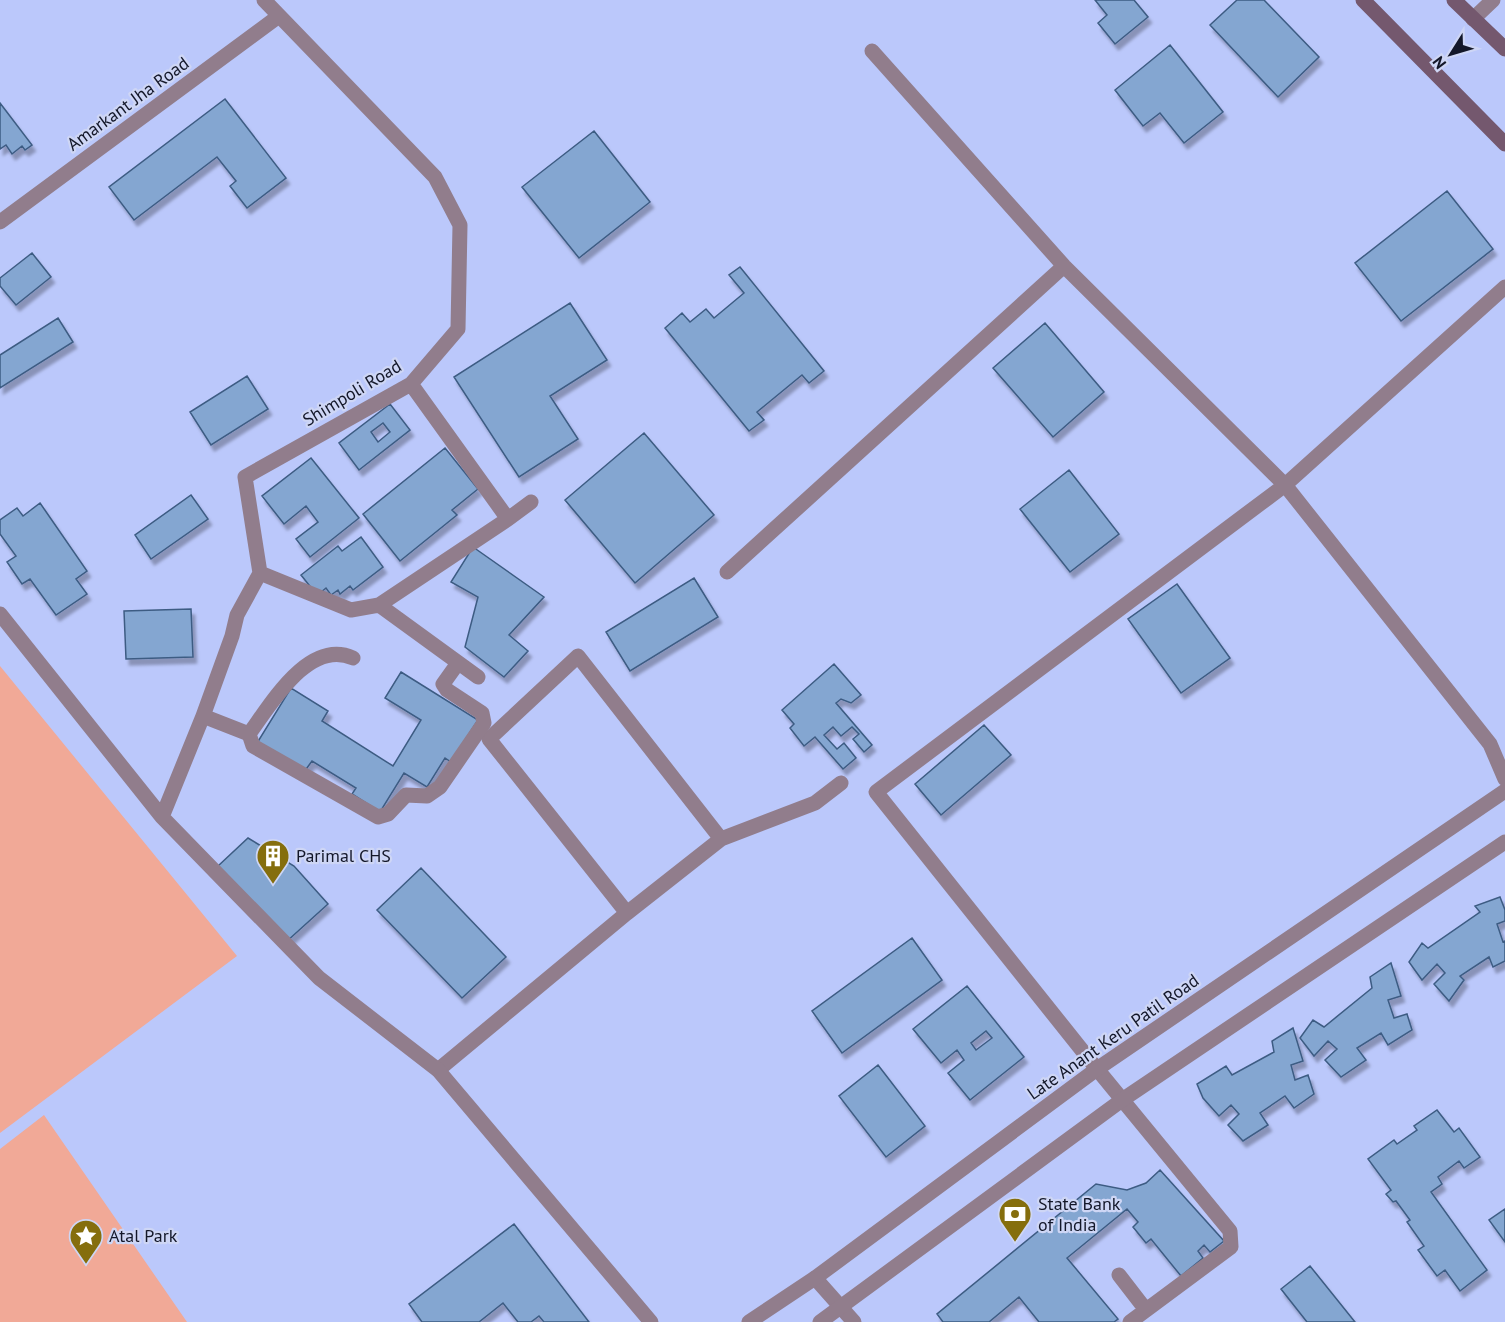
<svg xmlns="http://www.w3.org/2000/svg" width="1505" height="1322" font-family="'PT Sans',sans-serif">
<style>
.green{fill:#f1a997}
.building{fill:#84a6d1;stroke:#3d5c83;stroke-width:1.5;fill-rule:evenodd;filter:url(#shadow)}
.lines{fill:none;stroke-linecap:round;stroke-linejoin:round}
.service{stroke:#917d8c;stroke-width:15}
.minor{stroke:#917d8c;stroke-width:15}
.tertiary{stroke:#917d8c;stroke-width:15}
.secondary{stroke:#74586e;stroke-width:15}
.labels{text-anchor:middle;stroke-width:4.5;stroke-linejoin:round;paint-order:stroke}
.street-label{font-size:18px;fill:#131729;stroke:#ced6f5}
.poi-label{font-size:18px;fill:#131729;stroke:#ced6f5;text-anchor:start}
</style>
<defs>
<filter id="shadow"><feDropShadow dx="3.5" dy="6" stdDeviation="1.5" flood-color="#0004"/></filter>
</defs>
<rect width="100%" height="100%" fill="#bbc8fb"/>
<path class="green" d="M0,666L237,956L0,1133Z
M44,1115L187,1322H0V1149Z"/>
<path class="building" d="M1095,0H1134L1148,17L1115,44L1098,23L1107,15Z
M1237,0H1264L1319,57L1278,97L1210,25Z
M1170,45L1223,112L1184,143L1160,113L1143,126L1115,90Z
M225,99L286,178L247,208L230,186L236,181L217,157L134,220L109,187Z
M0,103L32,145L25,150L22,146L12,154L6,145L0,149Z
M594,131L650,202L579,258L522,187Z
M1447,191L1493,249L1401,321L1355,263Z
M32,253L51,277L16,305L0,286V278Z
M740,267L824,371L809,383L802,375L757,412L764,420L749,431L665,328L682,313L690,322L706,309L714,318L744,293L729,275Z
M570,303L607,360L550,396L578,439L519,477L454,377Z
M58,318L73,342L0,388V355Z
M1045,323L1104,392L1053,437L993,368Z
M247,376L268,409L211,445L190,412Z
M390,404L410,430L359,470L339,443ZM383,423L390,432L378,442L371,432Z
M644,433L714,515L635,583L565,500Z
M445,448L478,489L452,510L457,515L400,561L363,514Z
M311,458L359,518L310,557L296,539L318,522L306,506L284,524L262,496Z
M1069,470L1119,534L1070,572L1020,509Z
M191,495L208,519L151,559L135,535Z
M40,503L87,571L76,579L87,594L56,615L30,579L22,584L7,562L16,556L0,534V520L17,508L23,516Z
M361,537L383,567L353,590L350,586L340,594L338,590L331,595L326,588L320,593L313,590L301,575L338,546L342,551Z
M473,547L544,597L509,635L528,651L504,677L465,647L478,597L451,582Z
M694,578L718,617L630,671L606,632Z
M1177,584L1230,658L1181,693L1128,619Z
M191,609L193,657L126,659L124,611Z
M834,664L861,695L851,703L841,699L836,703L872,745L864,752L853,739L859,734L852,727L841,736L833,727L824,735L837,749L844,743L856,758L843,769L815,737L804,746L790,728L794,724L782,710Z
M401,672L478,720L451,762L445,758L427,787L404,773L380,812L352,794L356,788L312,761L304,772L257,743L291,688L328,711L322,721L393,766L421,720L385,698Z
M984,725L1011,755L941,815L915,784Z
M248,838L294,866L328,904L286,942L218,866Z
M421,868L506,957L462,998L377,910Z
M1500,897L1505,910V921L1497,924L1503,942L1505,941V961L1493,967L1489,957L1460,976L1464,980L1449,1001L1434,984L1445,973L1437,964L1422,980L1409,962L1422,943L1428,948L1480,912L1475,906Z
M912,938L942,980L842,1053L812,1011Z
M1391,963L1401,996L1388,1000L1394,1018L1407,1014L1412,1030L1388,1045L1381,1033L1357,1048L1366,1060L1341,1077L1325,1060L1337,1049L1328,1041L1314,1056L1300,1038L1313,1020L1324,1027L1372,988L1370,977Z
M967,986L1024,1057L970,1100L948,1073L964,1060L957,1050L941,1063L913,1029ZM986,1031L992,1038L976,1050L971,1043Z
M1293,1028L1303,1061L1291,1065L1295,1080L1308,1075L1314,1094L1294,1108L1285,1096L1260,1113L1268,1125L1243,1141L1228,1125L1239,1114L1231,1105L1219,1116L1203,1098L1197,1084L1226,1066L1232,1075L1274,1052L1272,1041Z
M878,1065L925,1126L886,1157L839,1096Z
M1437,1110L1454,1132L1459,1128L1480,1157L1464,1168L1459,1161L1438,1177L1442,1184L1431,1192L1487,1270L1460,1291L1445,1270L1437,1276L1418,1250L1424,1246L1407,1222L1410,1220L1396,1201L1393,1202L1386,1194L1391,1190L1368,1159L1394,1140L1397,1144L1417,1130L1414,1126Z
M1160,1170L1224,1241L1210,1252L1204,1245L1198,1251L1203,1258L1181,1276L1151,1239L1146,1243L1133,1227L1138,1222L1127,1209L1067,1258L1118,1319L1114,1322H1039L1019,1297L989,1322H943L937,1314L1096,1184L1127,1190L1146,1183Z
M1505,1209V1242L1489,1220Z
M514,1224L589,1322H544L539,1316L531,1322H518L503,1303L479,1322H422L409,1304Z
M1310,1266L1355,1322H1307L1281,1289Z"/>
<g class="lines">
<path class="service" d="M721,839L815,803L841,783
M438,1070L627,913L721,839L578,656L489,739L627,913"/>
<path class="minor" d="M1473,19L1493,0
M872,51L1064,266L1285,485L1490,744L1505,779
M0,222L279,16
M508,519L531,502
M727,572L1064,266
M260,573L351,610L379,605L508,519L411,384
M379,605L478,677
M0,614L162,817L319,978L438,1070L651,1322
M203,716L249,734L253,746L378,817L388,814L406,795L427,796L440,787L484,723L482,713L447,690L443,684L458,663
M249,734C271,704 309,638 353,658
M162,817L203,716L232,636L237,615L260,573L245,477L411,384L458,329L460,225L435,177L264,0
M1119,1275L1146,1310
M815,1278L854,1322
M1130,1322L1231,1247L1230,1231L1097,1069L876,792L1285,485L1505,287"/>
<path class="tertiary" d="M749,1322L815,1278L1097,1069L1505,791
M820,1322L1122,1100L1505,842"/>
<path class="secondary" d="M1363,0L1505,144
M1454,0L1505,49"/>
</g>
<defs>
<g id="building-pin" transform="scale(1.725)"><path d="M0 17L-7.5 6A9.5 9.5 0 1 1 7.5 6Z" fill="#856e0d" stroke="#ced6f5"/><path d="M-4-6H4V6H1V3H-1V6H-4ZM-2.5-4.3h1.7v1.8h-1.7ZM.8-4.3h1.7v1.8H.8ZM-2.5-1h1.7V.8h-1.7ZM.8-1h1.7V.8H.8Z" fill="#fff"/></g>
<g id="bank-pin" transform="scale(1.725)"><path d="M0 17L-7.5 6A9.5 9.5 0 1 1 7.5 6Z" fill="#856e0d" stroke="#ced6f5"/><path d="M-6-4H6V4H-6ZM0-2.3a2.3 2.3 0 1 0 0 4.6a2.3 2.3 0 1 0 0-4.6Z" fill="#fff"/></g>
<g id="sight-pin" transform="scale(1.725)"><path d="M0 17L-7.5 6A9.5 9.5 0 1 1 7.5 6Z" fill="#856e0d" stroke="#ced6f5"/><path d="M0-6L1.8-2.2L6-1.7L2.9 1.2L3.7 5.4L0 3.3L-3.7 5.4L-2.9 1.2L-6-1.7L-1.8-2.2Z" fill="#fff"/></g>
</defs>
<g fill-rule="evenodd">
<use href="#building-pin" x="273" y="856"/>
<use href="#bank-pin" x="1015" y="1214"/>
<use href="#sight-pin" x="86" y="1236"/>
</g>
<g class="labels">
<g class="street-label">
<text transform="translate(128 104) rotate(-36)" y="6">Amarkant Jha Road</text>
<text transform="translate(352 393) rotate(-31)" y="6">Shimpoli Road</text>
<text transform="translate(1113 1037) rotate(-35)" y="6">Late Anant Keru Patil Road</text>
</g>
<g class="poi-label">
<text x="296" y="862">Parimal CHS</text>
<text x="1038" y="1210">State Bank<tspan x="1038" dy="21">of India</tspan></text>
<text x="109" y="1242">Atal Park</text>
</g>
</g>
<g transform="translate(1451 54) rotate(233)" stroke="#ced6f5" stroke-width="4.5" paint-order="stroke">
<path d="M0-4.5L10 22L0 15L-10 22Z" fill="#131729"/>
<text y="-9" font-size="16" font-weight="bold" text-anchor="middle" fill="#131729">N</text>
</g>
</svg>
